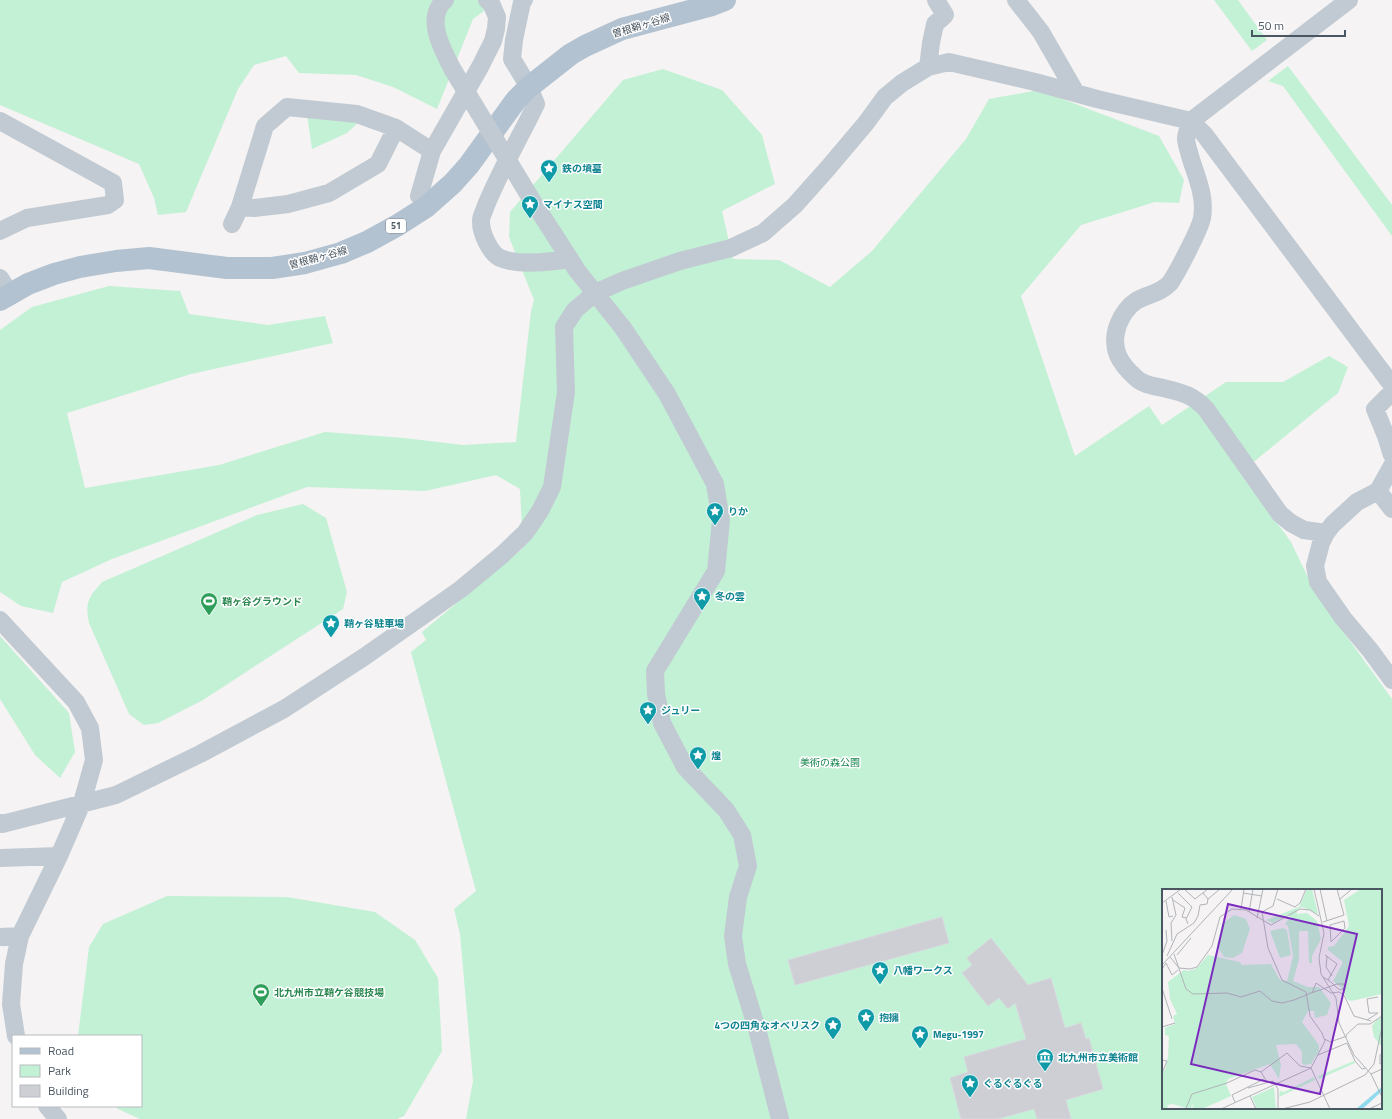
<svg xmlns="http://www.w3.org/2000/svg" width="1392" height="1119" font-family="'Titillium Web','Noto Sans JP',sans-serif">
<style>
.green{fill:#c3f1d5;fill-rule:evenodd}
.building{fill:#cdcfd5;stroke:#d7d9de}
.lines{fill:none;stroke-linecap:round;stroke-linejoin:round}
.minor{stroke:#c1cad2;stroke-width:18}
.major{stroke:#b3c2d1;stroke-width:22}
.minor-bridge{stroke:#c1cad2;stroke-width:18}
.labels{text-anchor:middle;stroke-width:3;stroke-linejoin:round;paint-order:stroke}
.shield{fill:#fff;stroke:#808990;stroke-width:1}
.shield-label{font-size:9px;font-weight:bold;fill:#4a5661}
.street-label{font-size:10px;fill:#4a5661;stroke:#fff}
.culture-label{font-size:10px;font-weight:bold;fill:#0d838f;stroke:#fff;text-anchor:start}
.leisure-label{font-size:10px;font-weight:bold;fill:#27864d;stroke:#fff;text-anchor:start}
.park-label{font-size:10px;fill:#17864f;stroke:#fff}
.inset-road{fill:none;stroke:#b1b4b9;stroke-width:1}
.view{fill:#7b2cbf;fill-opacity:0.15;stroke:#7b2cbf;stroke-width:2}
.inset-edge{fill:none;stroke:#4a5661;stroke-width:2}
</style>
<rect width="100%" height="100%" fill="#f5f3f3"/>
<path class="green" d="M0,0H499L473,19L437,109L393,87L356,75L299,73L286,56L254,65L238,89L186,212L158,215L154,198L139,164L0,105Z
M1214,0H1238L1267,40L1252,51Z
M1288,66L1392,205V236L1283,86L1268,81Z
M663,69L722,90L762,135L775,184L722,211L733,259L779,260L830,287L872,251L966,139L989,99L1039,90L1159,136L1184,180L1179,203L1155,202L1081,225L1021,296L1075,456L1149,406L1162,425L1226,382H1283L1329,356L1348,367L1338,393L1240,473L1291,542L1316,594L1392,699V1119H466L473,1081L460,934L454,909L476,891L411,652L426,640L422,632L523,548L520,489L496,475L425,491L307,487L112,559L62,582L53,613L21,606L0,592V330L32,307L109,286L180,291L189,314L268,325L325,316L333,343L191,374L67,413L85,488L219,465L325,432L404,438L463,445L516,442L531,311L534,300L509,237L510,212L623,80ZM1163,890H1381V1108H1163Z
M307,114L360,121L347,133L312,149Z
M303,504L326,518L347,592L343,609L203,700L158,723L144,725L129,714L89,623C85,602 88,598 102,582L257,515Z
M0,636L69,713L75,752L60,778L35,755L0,699Z
M167,896L287,897L375,912L415,940L438,978L442,1051L404,1116L397,1119H140L118,1109L116,1106H141V1036H78L89,947L103,924Z"/>
<path class="building" d="M942,917L949,943L795,985L788,960Z
M991,938L1028,985L1051,978L1065,1028L1081,1023L1086,1039L1089,1038L1103,1089L1066,1100L1071,1119H1037L1034,1109L998,1119H961L950,1078L968,1072L964,1057L1026,1039L1015,1003L1008,1009L999,998L988,1006L962,973L972,965L967,958Z"/>
<g class="lines">
<path class="minor" d="M445,0C424,18 443,51 453,70
M524,0L522,2L514,40L512,59L529,87L536,104C520,138 499,172 485,208C484,212 480,218 481,222C481,233 490,253 500,258C519,266 550,262 570,259
M1016,0L1041,32L1076,93
M928,67L931,43L935,24L945,15L936,0
M0,121L113,183L115,200L108,205L27,218L0,231
M419,196L432,151L480,67L493,41L496,29L497,17L491,3L487,0
M530,197L575,267
M240,207L254,208L288,204L329,193L378,164L396,128
M232,224L240,207L265,126L287,107L357,114L396,128L432,151
M0,278L5,286
M623,328L667,394L715,484L721,520L716,571L655,671L656,694L662,723L685,767L726,810L742,835L748,866L738,897L733,936L737,964L757,1029L780,1119
M1392,392L1375,409L1386,436L1392,455
M1392,466L1378,491L1357,502L1333,524L1326,533L1321,543L1315,566L1318,582L1343,618L1370,650L1392,680
M1378,491L1392,509
M1326,533L1304,530L1291,523L1280,514L1206,409C1194,396 1184,393 1167,389C1157,386 1144,386 1136,378C1119,363 1110,348 1118,325C1122,315 1127,307 1136,301C1147,294 1160,294 1170,283C1177,273 1200,229 1202,218C1206,196 1196,176 1190,156C1189,151 1186,144 1186,138C1186,133 1190,126 1191,121L1349,0
M0,620L76,702L90,728L94,760L82,803L59,856L20,936L14,964L11,1004L16,1036
M0,823L2,824L116,795L200,754L284,709L364,657L461,589L502,555L525,533L540,511L552,487L566,392L564,327L575,310L595,293L622,281L680,261L731,248L763,233L795,205L828,168L866,123L885,97L902,83L928,67L949,62L1035,82L1097,99L1191,121L1204,134L1392,385
M0,858L59,856
M0,937L20,936
M47,1106L58,1119"/>
<path class="major" d="M0,300L28,284L54,274L80,267L116,261L149,258L227,268H272L305,263L341,253L367,242L398,225L426,207L453,183L469,165L516,100L529,87L571,54L585,46L622,29L712,5L725,0"/>
<path class="minor-bridge" d="M453,70L530,197
M575,268L623,328"/>
</g>
<defs>
<g id="sight-pin" transform="scale(0.9)"><path d="M0 17L-7.5 6A9.5 9.5 0 1 1 7.5 6Z" fill="#0f9aa8" stroke="#fff"/><path d="M0-6L1.8-2.2L6-1.7L2.9 1.2L3.7 5.4L0 3.3L-3.7 5.4L-2.9 1.2L-6-1.7L-1.8-2.2Z" fill="#fff"/></g>
<g id="stadium-pin" transform="scale(0.9)"><path d="M0 17L-7.5 6A9.5 9.5 0 1 1 7.5 6Z" fill="#2e9e5b" stroke="#fff"/><path d="M0-5a6.5 5 0 1 0 0 10a6.5 5 0 1 0 0-10ZM-3.5-1.8h7v3.6h-7Z" fill="#fff"/></g>
<g id="museum-pin" transform="scale(0.9)"><path d="M0 17L-7.5 6A9.5 9.5 0 1 1 7.5 6Z" fill="#0f9aa8" stroke="#fff"/><path d="M0-6L6-3V-2H-6V-3ZM-5-1h2V3h-2ZM-1-1h2V3h-2ZM3-1h2V3H3ZM-6 4H6V6H-6Z" fill="#fff"/></g>
</defs>
<g fill-rule="evenodd">
<use href="#sight-pin" x="549" y="168"/>
<use href="#sight-pin" x="530" y="204"/>
<use href="#sight-pin" x="715" y="511"/>
<use href="#sight-pin" x="702" y="596"/>
<use href="#stadium-pin" x="209" y="601"/>
<use href="#sight-pin" x="331" y="623"/>
<use href="#sight-pin" x="648" y="710"/>
<use href="#sight-pin" x="698" y="755"/>
<use href="#sight-pin" x="880" y="970"/>
<use href="#stadium-pin" x="261" y="992"/>
<use href="#sight-pin" x="866" y="1017"/>
<use href="#sight-pin" x="833" y="1025"/>
<use href="#sight-pin" x="920" y="1034"/>
<use href="#museum-pin" x="1045" y="1057"/>
<use href="#sight-pin" x="970" y="1083"/>
</g>
<g class="labels">
<rect class="shield" x="386" y="219" width="20" height="14" rx="3"/>
<g class="shield-label">
<text x="396" y="229">51</text>
</g>
<g class="street-label">
<text transform="translate(641 25) rotate(-17)" y="4">曽根鞘ヶ谷線</text>
<text transform="translate(318 257) rotate(-15)" y="4">曽根鞘ヶ谷線</text>
</g>
<g class="culture-label">
<text x="562" y="172">鉄の墳墓</text>
<text x="543" y="208">マイナス空間</text>
<text x="728" y="515">りか</text>
<text x="715" y="600">冬の雲</text>
<text x="344" y="627">鞘ヶ谷駐車場</text>
<text x="661" y="714">ジュリー</text>
<text x="711" y="759">煌</text>
<text x="893" y="974">八幡ワークス</text>
<text x="879" y="1021">抱擁</text>
<text x="820" y="1029" text-anchor="end">4つの四角なオベリスク</text>
<text x="933" y="1038">Megu-1997</text>
<text x="1058" y="1061">北九州市立美術館</text>
<text x="983" y="1087">ぐるぐるぐる</text>
</g>
<g class="leisure-label">
<text x="222" y="605">鞘ヶ谷グラウンド</text>
<text x="274" y="996">北九州市立鞘ケ谷競技場</text>
</g>
<g class="park-label">
<text x="830" y="766">美術の森公園</text>
</g>
</g>
<g transform="translate(1162 889)">
<rect width="220" height="220" fill="#f5f3f3"/>
<path d="M145,0H150L156,25L140,18L135,21V25L145,24L155,32L159,50L150,67V74H147L146,42H137V71L131,92L146,98H157L169,114L165,126L153,129L152,122H146L140,133L157,156V162L149,175L143,176L140,175V163L134,155L114,156L119,176L117,190L108,175L66,190L64,195L69,207L40,220H30L32,214L28,220L10,215L5,216L6,220H0V182L3,181L6,168L7,147L3,146V139L13,135L11,127L15,125L8,110L6,93L22,81L27,82L35,79L46,66L78,73L80,76L109,75L118,91L125,92L131,67L126,37L123,35L128,28L125,26L111,34L104,31L137,18ZM199,0H220V105L189,112L185,110L180,99L171,92L181,73L166,61V58L172,57L187,37L182,11ZM72,26L84,30L88,40L80,64L71,69L62,68L55,57L60,35ZM121,39L125,41L129,66L118,69L108,42ZM220,129V156H218L212,148L210,137L215,130ZM192,172L193,174L157,190L156,187ZM152,188L153,191L117,208L118,202L122,203ZM112,198L114,220H95L90,208Z" fill="#c3f1d5"/>
<path d="M220,198V202L206,215L200,220H194Z" fill="#90daee"/>
<path class="inset-road" d="M22,0L33,10L46,0M152,0L162,44L157,69L159,85L174,109L177,134L192,166L209,185L220,208M158,0L165,32M16,4L30,18L24,30L26,35M81,4L100,7M10,8L14,26L9,34L10,52M46,10L58,0M115,10L133,18L138,14L144,0M178,10L190,0M11,11L23,19L20,28L24,29M4,12L7,28L11,27M0,14L19,0M79,20L82,0M87,23L91,0M95,29L101,0M182,32L183,39L169,53L168,36ZM161,33L182,26L175,0M12,65L24,100L31,105L65,104L79,108L98,102L110,112L120,114L132,111L149,104L158,101L175,95H182L183,99L178,101L174,98L169,93L166,91L161,88M0,66L5,52L4,41M15,66L29,49M163,66L175,75L166,91M5,67L15,45L32,34L36,27L38,16L45,15L46,10L41,4M165,67L164,78L170,87M8,68L17,79L28,80L35,78L50,57L58,28L70,20L84,21L109,36L138,20L148,21L157,27M0,76L71,0M0,80L4,74L10,86L16,81M0,99L10,130M150,104L154,94L169,104L177,103L182,106L192,127L209,132M205,131L216,124H207L205,110L216,108M0,138L13,134M184,146L196,135H208L220,127M163,150L168,153L185,147M220,164L218,166V175L220,174M156,166L185,154L193,172L200,180L204,179M0,171L5,172L0,184M149,179L168,220M99,183L125,164L138,177L149,179M209,185L220,180M86,199L111,192L116,200V220M88,207L94,220M73,213L70,206L102,190M24,219L30,205L65,194L93,181L99,183L105,193M59,220L149,179L163,152L160,144L148,127L144,103L120,91L106,59L100,23L111,17L116,0M120,220L148,213L203,186L212,175L220,138M207,220L220,214"/>
<path class="view" d="M66,15L195,45L158,205L29,175Z"/>
<rect width="220" height="220" class="inset-edge"/>
</g>
<rect x="12" y="1035" width="130" height="72" fill="#ffffff" stroke="#b7bbc0"/>
<rect x="20" y="1048" width="20" height="6" fill="#b3c2d1" stroke="#b7bbc0"/>
<text x="48" y="1055" font-size="12" fill="#4a5661">Road</text>
<rect x="20" y="1065" width="20" height="12" fill="#c3f1d5" stroke="#b7bbc0"/>
<text x="48" y="1075" font-size="12" fill="#4a5661">Park</text>
<rect x="20" y="1085" width="20" height="12" fill="#cdcfd5" stroke="#b7bbc0"/>
<text x="48" y="1095" font-size="12" fill="#4a5661">Building</text>
<path d="M1252 30v6h93v-6" fill="none" stroke="#4a5661" stroke-width="2"/>
<text x="1258" y="30" font-size="12" fill="#4a5661" stroke="#ffffff" stroke-width="3" paint-order="stroke">50 m</text>
</svg>
